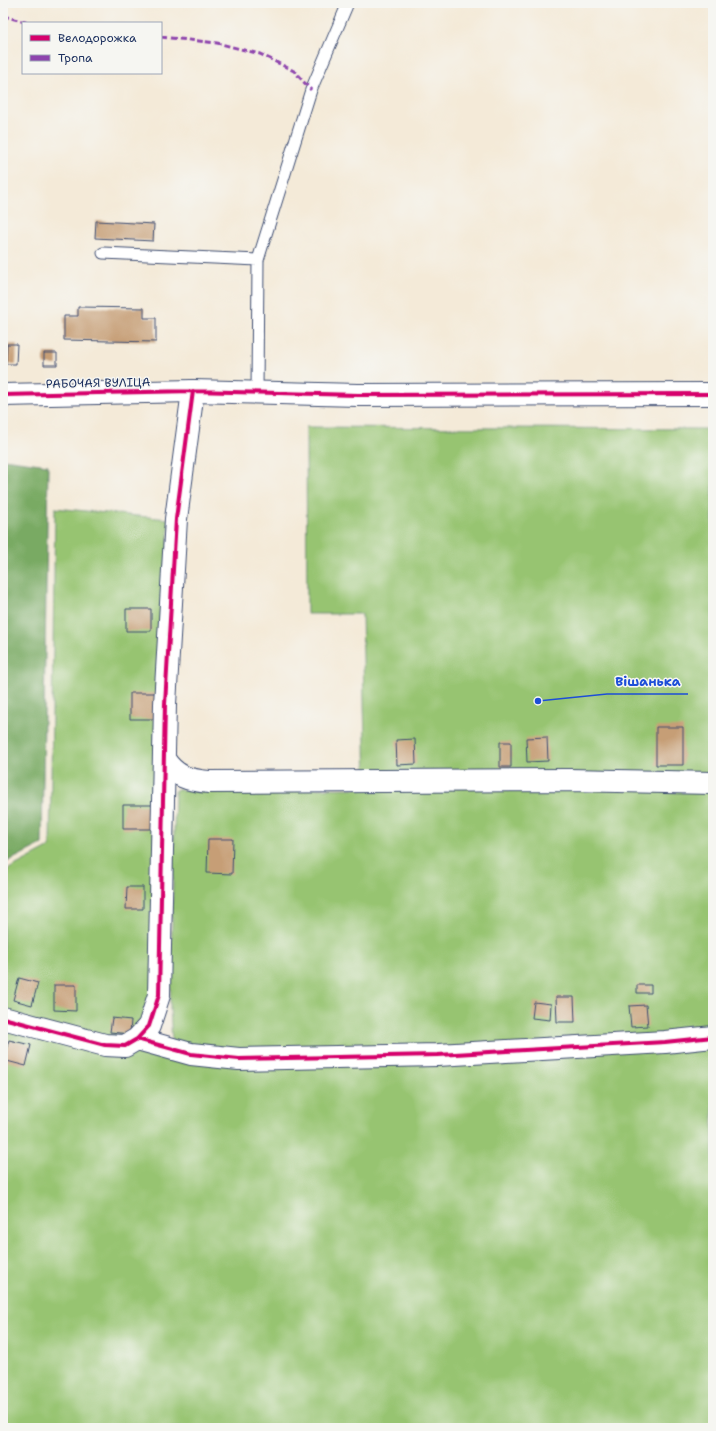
<svg xmlns="http://www.w3.org/2000/svg" width="716" height="1431" font-family="'Shantell Sans',sans-serif">
<style>
.green{fill:#97c471;stroke:#597a68}
.forest{fill:#79aa63;stroke:#4a6c60}
.building{fill:#c69e76}
.lines{fill:none;stroke-linecap:round;stroke-linejoin:round}
.service-casing{stroke:#3c4b70;stroke-width:13}
.minor-casing{stroke:#3c4b70;stroke-width:24}
.tertiary-casing{stroke:#3c4b70;stroke-width:24}
.service{stroke:#fff;stroke-width:11}
.minor{stroke:#fff;stroke-width:22}
.tertiary{stroke:#fff;stroke-width:22}
.quiet{stroke:#8e44ad;stroke-width:3;stroke-dasharray:6 3;stroke-linecap:butt}
.cycleway-casing{stroke:#f6f6f2;stroke-width:6}
.cycleway{stroke:#d6006c;stroke-width:4}
.labels{text-anchor:middle;stroke-width:3;stroke-linejoin:round;paint-order:stroke}
.street-label{font-size:12px;fill:#1b2f5e;stroke:#f6f6f2}
.leader{fill:none;stroke:#1d4ed8;stroke-width:1.5}
.callout-dot{fill:#1d4ed8;stroke:#f6f6f2;stroke-width:1.5}
.callout-label{font-size:13px;text-anchor:middle;font-weight:bold;fill:#1d4ed8;stroke:#f6f6f2;stroke-width:3;stroke-linejoin:round;paint-order:stroke}
</style>
<rect width="100%" height="100%" fill="#f6f6f2"/>
<filter id="ink" filterUnits="userSpaceOnUse"><feTurbulence type="fractalNoise" baseFrequency=".025" numOctaves="2"/><feDisplacementMap in="SourceGraphic" scale="8" xChannelSelector="R" yChannelSelector="G"/><feConvolveMatrix kernelMatrix="1 2 1 2 8 2 1 2 1" color-interpolation-filters="sRGB"/></filter>
<filter id="wash" filterUnits="userSpaceOnUse"><feTurbulence type="fractalNoise" baseFrequency=".012" numOctaves="4" result="noise"/><feDisplacementMap in="SourceGraphic" scale="16" xChannelSelector="R" yChannelSelector="G"/><feGaussianBlur stdDeviation="0.9" result="paint"/><feColorMatrix in="noise" values="0 0 0 0 0 0 0 0 0 0 0 0 0 0 0 0 0 1.4 0 .05"/><feComposite in="paint" operator="in"/></filter>
<g filter="url(#wash)">
<rect width="100%" height="100%" fill="#f4ead8"/>
<path class="green" d="M306,427L713,429V1428H3V872L50,847L55,508L169,519L154,994L144,1026L173,1061L170,1008L175,790L366,788L362,614H307Z"/>
<path class="forest" d="M3,459L48,465L42,844L3,864Z"/>
<g id="blocks">
<path class="building" d="M96,221L154,224L153,241L95,238Z
M78,307L144,308V318H156V342L64,340V316H78Z
M7,344H17L16,364H6Z
M44,353H57V365H44Z
M126,609H151V631H126Z
M130,693H155V719H130Z
M656,727H683V765H656Z
M547,737L548,761L527,762L526,738Z
M415,739L416,764L397,765L396,740Z
M500,742H511V767H500Z
M123,805H153V829H123Z
M208,839H233L232,874L207,873Z
M127,887H143V909H126Z
M19,978L38,983L32,1005L13,1000Z
M54,985H76V1011L54,1010Z
M637,985H651V993H637Z
M556,997H574L575,1022H557Z
M534,1002L551,1004L550,1020L532,1018Z
M646,1005L648,1026L631,1027L629,1006Z
M112,1018L131,1020L130,1034L110,1032Z
M9,1040L31,1045L26,1066L3,1060Z"/>
</g>
</g>
<g filter="url(#ink)">
<use href="#blocks" fill-opacity="0" stroke="#3c4b70" stroke-width="1"/>
<g class="lines">
<g class="service-casing">
<path id="service" d="M103,253L258,260
M257,392L258,260L311,90L348,3"/>
</g>
<g class="minor-casing">
<path id="minor" d="M164,759C176,777 188,780 209,782L569,780L713,783
M3,1018L105,1045L125,1046L137,1039L149,1026L159,995L165,704L176,519L193,391
M137,1039L191,1054L239,1059L438,1055L665,1042L713,1037"/>
</g>
<g class="tertiary-casing">
<path id="tertiary" d="M3,395L193,391L358,395L713,394"/>
</g>
<use href="#service" class="service"/>
<use href="#minor" class="minor"/>
<use href="#tertiary" class="tertiary"/>
<path class="quiet" d="M3,16L29,23
M161,37L217,43L260,54L294,71L311,90"/>
<g class="cycleway-casing">
<path id="cycleway" d="M3,395L193,391L358,395L713,394
M3,1018L105,1045L125,1046L137,1039L149,1026L159,995L165,704L176,519L193,391
M137,1039L191,1054L239,1059L438,1055L665,1042L713,1037"/>
</g>
<use href="#cycleway" class="cycleway"/>
</g>
</g>
<g class="labels">
<g class="street-label">
<text transform="translate(98 383) rotate(-1)" y="4">РАБОЧАЯ ВУЛІЦА</text>
</g>
</g>
<path class="leader" d="M538 701L607 694H688"/>
<circle class="callout-dot" cx="538" cy="701" r="4"/>
<g class="callout-label">
<text x="648" y="686">Вішанька</text>
</g>
<rect width="716" height="1431" fill="none" stroke="#f6f6f2" stroke-width="16"/>
<rect x="22" y="22" width="140" height="52" fill="#f6f6f2" stroke="#9ea6b7"/>
<rect x="30" y="35" width="20" height="6" fill="#d6006c" stroke="#9ea6b7"/>
<text x="58" y="42" font-size="12" fill="#1b2f5e">Велодорожка</text>
<rect x="30" y="55" width="20" height="6" fill="#8e44ad" stroke="#9ea6b7"/>
<text x="58" y="62" font-size="12" fill="#1b2f5e">Тропа</text>
</svg>
